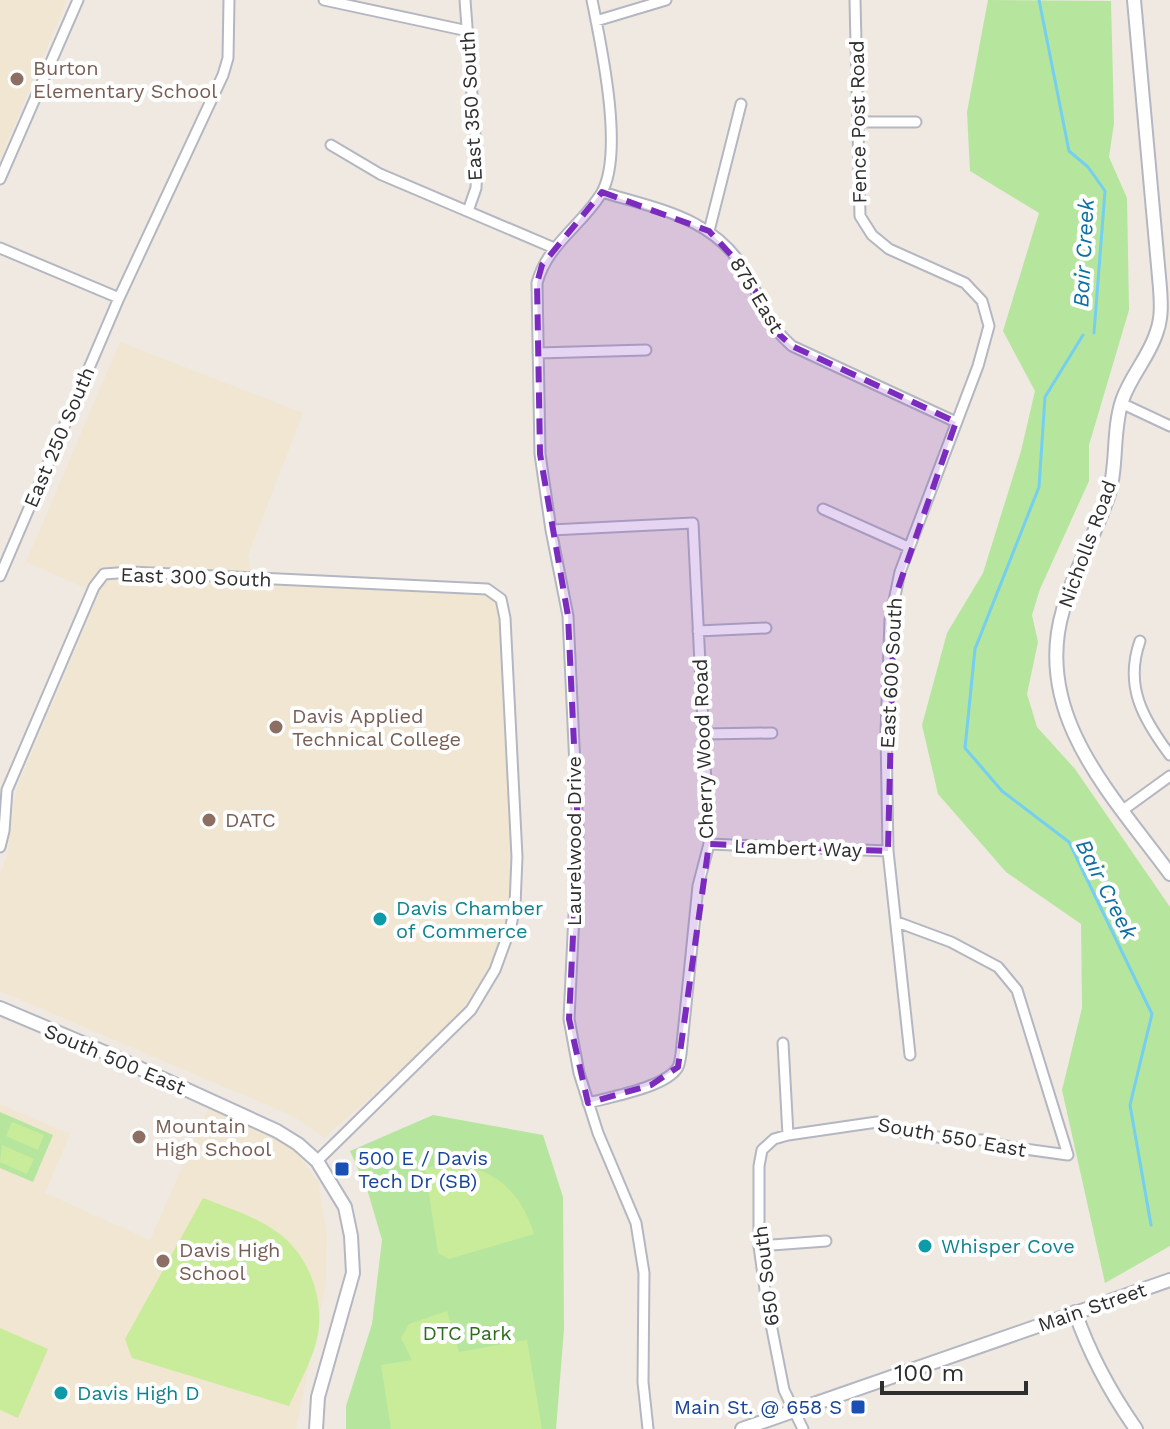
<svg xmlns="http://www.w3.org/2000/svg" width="1170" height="1429" font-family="'Work Sans',sans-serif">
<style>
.education{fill:#f0e6d1}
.green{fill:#b6e59e}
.pitch{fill:#c9ec9a}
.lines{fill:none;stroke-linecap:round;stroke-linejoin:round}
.stream{stroke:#75cff0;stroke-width:3}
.street-casing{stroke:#b4b7c1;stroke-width:13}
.secondary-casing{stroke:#b4b7c1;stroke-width:16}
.street{stroke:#fff;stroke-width:9}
.secondary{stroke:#fff;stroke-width:12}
.marked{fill:#7b2cbf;fill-opacity:0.2;stroke:#7b2cbf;stroke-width:6;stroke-dasharray:16 10;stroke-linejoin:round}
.education-dot{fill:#8d6e63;stroke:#fff;stroke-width:3}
.culture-dot{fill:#0f9aa8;stroke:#fff;stroke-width:3}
.transit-dot{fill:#1a4fb4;stroke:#fff;stroke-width:3}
.labels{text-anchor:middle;stroke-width:8;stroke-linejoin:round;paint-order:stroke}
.education-label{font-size:20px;fill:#785e54;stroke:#fff;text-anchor:start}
.street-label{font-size:20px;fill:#2e2e2e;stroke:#fff}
.culture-label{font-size:20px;fill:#0d838f;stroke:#fff;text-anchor:start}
.transit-label{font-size:20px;fill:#164399;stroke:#fff;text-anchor:start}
.park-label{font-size:20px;fill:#2c6e1b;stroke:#fff}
.water-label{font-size:22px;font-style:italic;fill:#0d6fa3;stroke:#fff}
</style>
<rect width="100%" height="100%" fill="#efe9e1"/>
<path class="education" d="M0,0H67L0,159Z
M120,342L303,413L248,555L253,582L490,595L501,604L513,809V920L495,965L465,1013L324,1138L293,1116L0,991V873L7,856L16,790L99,594L26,562Z
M0,1104L70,1134L45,1193L150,1240L208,1109L289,1143L318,1181L327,1235L326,1282L296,1429H0Z"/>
<path class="green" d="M988,0L1111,1L1114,123L1109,157L1127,198L1129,310L1089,445V481L1040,589L1032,615L1038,642L1027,694L1037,727L1075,769L1170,907V1246L1105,1283L1062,1090L1082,1008L1081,924L1006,872L938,794L922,725L947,633L983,573L1021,451L1035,391L1003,331L1039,213L970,171L967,112Z
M0,1112L53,1135L33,1182L0,1168Z
M433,1115L543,1135L563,1197L564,1329L556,1429H346V1406L372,1324L382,1240L367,1189L350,1151Z"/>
<path class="pitch" d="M12,1122L44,1135L38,1150L6,1136Z
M2,1145L34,1159L27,1174L0,1162Z
M444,1165C491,1164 521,1190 534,1234L449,1259L438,1253L425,1168Z
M203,1198C228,1208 255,1216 277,1232C310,1255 327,1304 316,1343C310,1364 298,1386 289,1406L132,1358L125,1339Z
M447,1311L459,1352L527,1340L542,1429H391L381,1365L412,1360L401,1338L409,1324Z
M0,1328L48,1349L18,1418L0,1410Z"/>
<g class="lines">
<path class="stream" d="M1039,0L1069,151L1088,167L1105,191L1094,333
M1083,335L1045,397L1039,487L975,649L965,748L1002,791L1069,842L1152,1014L1130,1105L1151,1225"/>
<g class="street-casing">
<path id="street" d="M324,0L468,31
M465,0L477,162L476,188L468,211
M592,0C601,45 625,154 601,194C580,227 547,245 537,283L540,454L551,530L568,616L578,831L569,1019L579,1073L598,1133L636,1223L644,1273L643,1382L648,1429
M855,0L860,216L872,235L889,249L965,283L982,301L989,326L978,366L900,572L890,620L886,732L888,851L910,1055
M596,21L666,0
M858,122H916
M331,145L380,174L554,248
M0,179L78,0
M602,192C658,209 717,218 747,274C765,306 762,319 792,346L956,422
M709,231L741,104
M0,248L119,298
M538,353L646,350
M1121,403L1170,426
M823,509L908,547
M551,530L693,523L709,844L698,886L681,1054C680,1059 680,1063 678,1067C667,1087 610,1097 588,1103
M0,576L119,298L223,75L228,58L229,0
M698,631L766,628
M1140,641C1124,686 1143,719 1170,755
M703,734L772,733
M1123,810L1170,776
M709,844L888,851
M0,847L4,831L7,790L94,587L104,574L131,572L487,589L501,599L505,618L517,857L515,905L511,926L495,970L471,1010L317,1161
M783,1043L788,1135
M759,1246L826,1241
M803,1429L784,1390L767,1304L759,1246V1166L762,1150L774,1139L788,1135L877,1122L902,1132L952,1139L983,1140L1010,1147L1068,1155L1017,990L998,967L951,942L897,922"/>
</g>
<g class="secondary-casing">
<path id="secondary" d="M1134,0L1160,288C1161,302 1162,317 1157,331C1150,356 1130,376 1122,401C1112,432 1118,466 1108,497C1095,535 1074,571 1063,610C1032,715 1113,796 1170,874
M0,1008L104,1052L277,1131L298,1144L317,1161L345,1207L351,1236L353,1273L318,1397L316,1429
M1075,1312C1090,1355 1110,1392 1136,1429
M742,1429L1170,1280"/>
</g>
<use href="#street" class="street"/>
<use href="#secondary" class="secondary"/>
</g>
<path class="marked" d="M602,192L709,231L746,271L773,329L792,346L956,422L894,600L888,851L709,844L678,1067L651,1085L588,1103L569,1019L578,831L568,616L540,454L537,283L542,265Z"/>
<g class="education-dot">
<circle cx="17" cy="79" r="8"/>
<circle cx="276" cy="727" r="8"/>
<circle cx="209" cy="820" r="8"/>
<circle cx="139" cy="1137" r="8"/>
<circle cx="163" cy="1261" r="8"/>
</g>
<g class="culture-dot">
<circle cx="380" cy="919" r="8"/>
<circle cx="925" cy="1246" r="8"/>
<circle cx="61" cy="1393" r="8"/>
</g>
<g class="transit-dot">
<rect x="334" y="1161" width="16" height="16" rx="4"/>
<rect x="850" y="1399" width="16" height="16" rx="4"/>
</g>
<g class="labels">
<g class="education-label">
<text x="33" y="75">Burton<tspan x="33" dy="23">Elementary School</tspan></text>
<text x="292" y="723">Davis Applied<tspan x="292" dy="23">Technical College</tspan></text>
<text x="225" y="827">DATC</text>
<text x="155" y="1133">Mountain<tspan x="155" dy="23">High School</tspan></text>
<text x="179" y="1257">Davis High<tspan x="179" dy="23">School</tspan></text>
</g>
<g class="street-label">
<text transform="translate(471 106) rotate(-93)" y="7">East 350 South</text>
<text transform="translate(858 122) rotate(-91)" y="7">Fence Post Road</text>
<text transform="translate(757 295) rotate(59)" y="7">875 East</text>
<text transform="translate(59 437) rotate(-67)" y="7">East 250 South</text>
<text transform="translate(1087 544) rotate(-70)" y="7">Nicholls Road</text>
<text transform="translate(196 577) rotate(2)" y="7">East 300 South</text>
<text transform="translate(891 673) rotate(-87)" y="7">East 600 South</text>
<text transform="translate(703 749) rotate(-92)" y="7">Cherry Wood Road</text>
<text transform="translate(574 841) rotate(-90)" y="7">Laurelwood Drive</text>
<text transform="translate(798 848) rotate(2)" y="7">Lambert Way</text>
<text transform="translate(115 1059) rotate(23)" y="7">South 500 East</text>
<text transform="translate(952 1137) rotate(10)" y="7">South 550 East</text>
<text transform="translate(766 1276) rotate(-97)" y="7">650 South</text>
<text transform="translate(1092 1307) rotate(-19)" y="7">Main Street</text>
</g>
<g class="culture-label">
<text x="396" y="915">Davis Chamber<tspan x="396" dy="23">of Commerce</tspan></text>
<text x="941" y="1253">Whisper Cove</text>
<text x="77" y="1400">Davis High D</text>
</g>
<g class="transit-label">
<text x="358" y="1165">500 E / Davis<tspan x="358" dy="23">Tech Dr (SB)</tspan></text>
<text x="842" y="1414" text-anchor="end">Main St. @ 658 S</text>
</g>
<g class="park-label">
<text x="467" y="1340">DTC Park</text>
</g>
<g class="water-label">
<text transform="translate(1083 253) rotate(-87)" y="8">Bair Creek</text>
<text transform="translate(1107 889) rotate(63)" y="8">Bair Creek</text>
</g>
</g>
<path d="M882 1381v12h144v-12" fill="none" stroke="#2e2e2e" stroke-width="4"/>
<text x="894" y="1381" font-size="24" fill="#2e2e2e" stroke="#ffffff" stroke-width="6" paint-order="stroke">100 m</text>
</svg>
